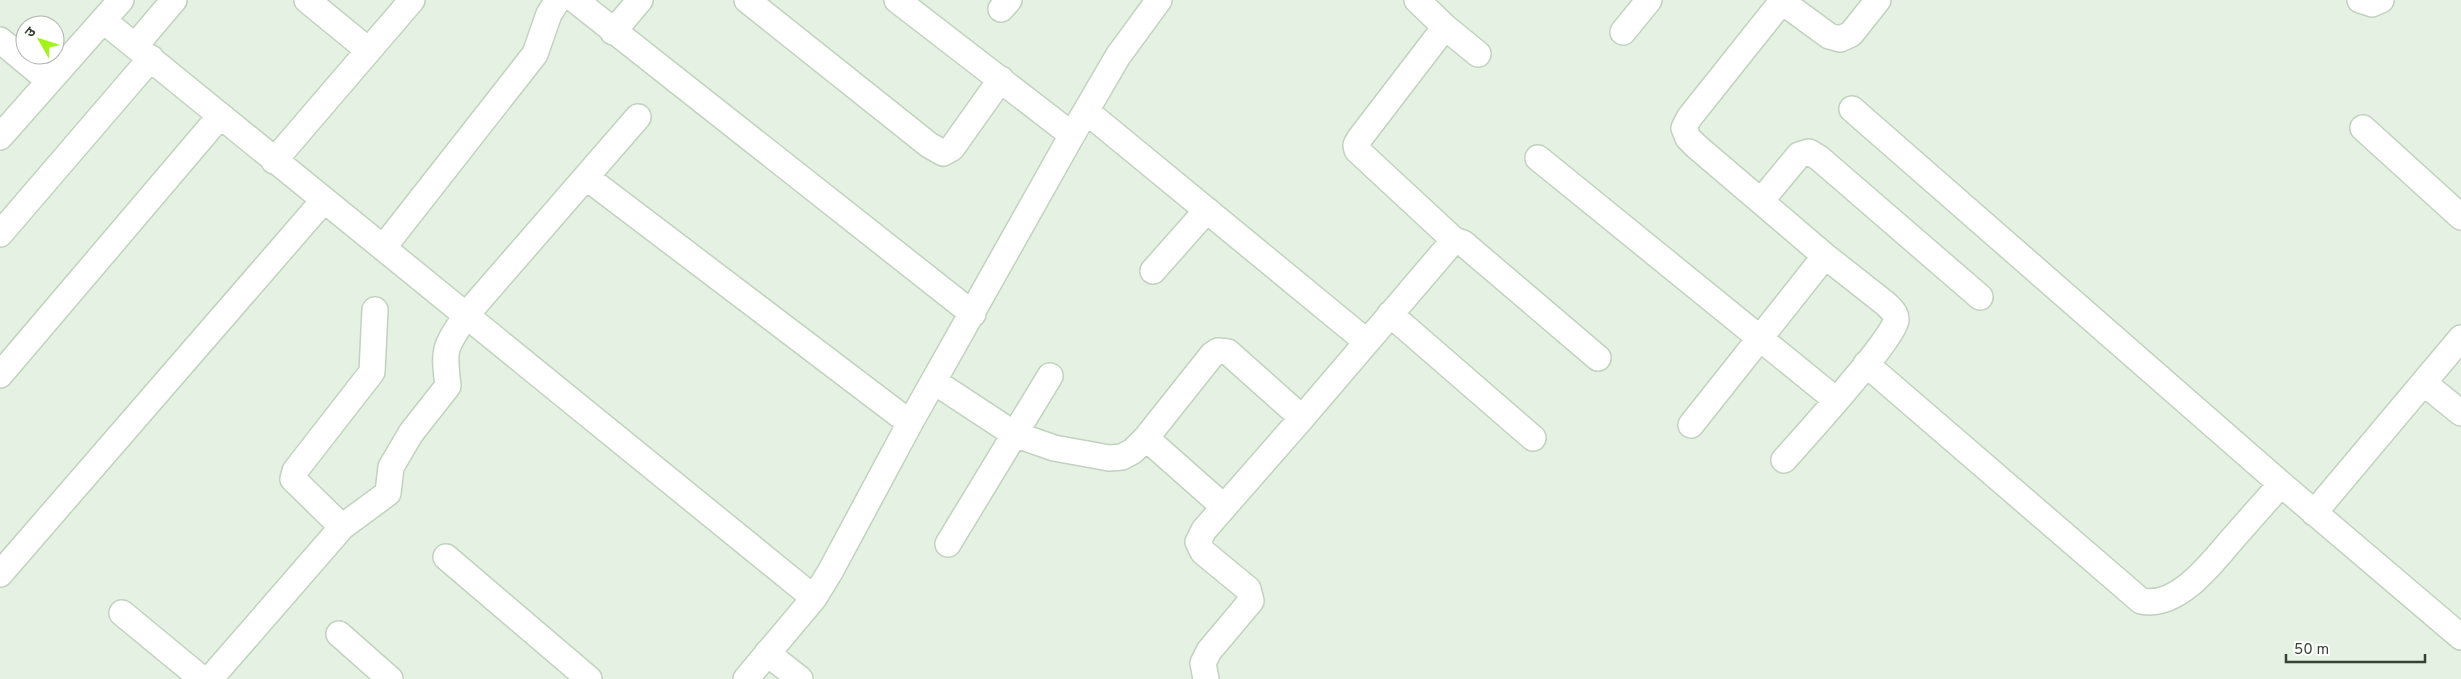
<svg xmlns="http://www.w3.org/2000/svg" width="2461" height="679" font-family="Overpass,'Noto Sans Devanagari',sans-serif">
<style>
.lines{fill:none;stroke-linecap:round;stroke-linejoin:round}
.minor-casing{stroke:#c0d3bd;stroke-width:28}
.minor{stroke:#fff;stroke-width:25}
</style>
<rect width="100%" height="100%" fill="#e4f1e3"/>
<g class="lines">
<g class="minor-casing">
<path id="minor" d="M307,0L368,50
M575,0L973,314
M747,0L929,145L943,153L952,148L1001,79
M897,0L1072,135
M1417,0L1445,27L1360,138L1356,145L1357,150L1454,240
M1780,0L1829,36L1840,39L1851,34L1878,0
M1783,0L1689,118L1684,128L1688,138L1696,146L1825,256L1886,304C1891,309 1896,313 1896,320C1896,336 1801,441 1784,460
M2360,0L2372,4L2381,0
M1001,9L1009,0
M104,21L814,598
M1445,27L1478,54
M613,32L640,0
M1623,32L1649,0
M0,40L48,80
M135,46L174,0
M1852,109L2281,484L2461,637
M1086,111L1367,342L1302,418
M2363,128L2461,217
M0,137L121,0
M1538,158L1836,400
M274,161L412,0
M586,177L910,423
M1761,201L1799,155L1809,152L1819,158L1980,297
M0,234L151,58
M383,248L535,54L549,14L558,0
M1153,271L1207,210
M1390,314L1533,438
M1367,342L1454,240L1463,243L1598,358
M1866,364L2141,601C2179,609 2213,561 2235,536C2250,519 2265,502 2281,484
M0,375L220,116
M935,382L1014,434L1054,448L1109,458L1122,457L1133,451L1146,438L1212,355L1218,351L1228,352L1302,418L1204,530L1198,542L1203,552L1248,589L1251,601L1209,651L1203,663L1206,679
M2424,383L2461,413
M1691,425L1825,256
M1146,438L1224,507
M2314,513L2461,338
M342,527L293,479L295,471L372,372L375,310
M948,544L1050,376
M446,557L589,679
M0,574L324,200
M122,613L202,679
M339,634L390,679
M767,653L800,679
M210,679L342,527L388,493L391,467L411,433L448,386C443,346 445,348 467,314L638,117
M746,679L814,598L830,572L910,423L1072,135L1118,56L1159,0"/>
</g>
<use href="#minor" class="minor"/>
</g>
<g transform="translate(40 40) rotate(309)"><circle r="24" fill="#ffffff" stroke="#afb3ad"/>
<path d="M0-4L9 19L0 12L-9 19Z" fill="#a3f219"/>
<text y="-8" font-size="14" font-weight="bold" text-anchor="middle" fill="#364233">उ</text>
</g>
<path d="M2286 654v8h139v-8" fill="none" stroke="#364233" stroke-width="2.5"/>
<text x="2294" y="654" font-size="15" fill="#364233" stroke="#ffffff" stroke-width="4" paint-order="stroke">50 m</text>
</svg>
